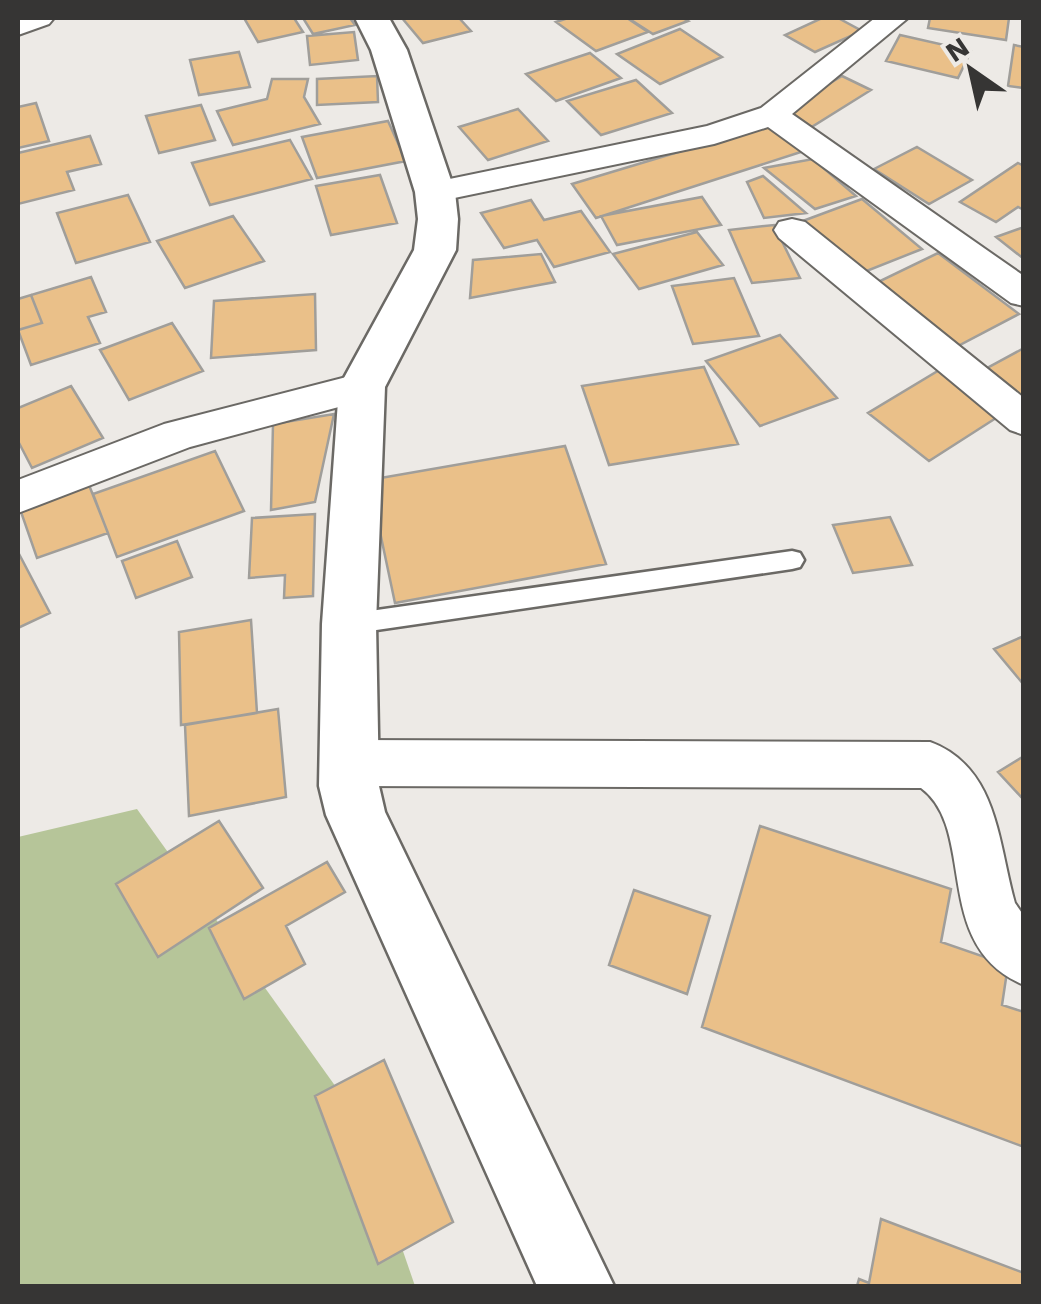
<svg xmlns="http://www.w3.org/2000/svg" width="1041" height="1304" font-family="'Work Sans',sans-serif">
<style>
.green{fill:#b6c599}
.building{fill:#eac089;stroke:#a09e9a;stroke-width:2.5}
.lines{fill:none;stroke-linecap:round;stroke-linejoin:round}
.lane-casing{stroke:#6b6965;stroke-width:5}
.street-casing{stroke:#6b6965;stroke-width:4}
.secondary-casing{stroke:#6b6965;stroke-width:5}
.lane{fill:#fff;fill-rule:evenodd}
.street{fill:#fff;fill-rule:evenodd}
.secondary{fill:#fff;fill-rule:evenodd}
</style>
<rect width="100%" height="100%" fill="#edeae6"/>
<path class="green" d="M137,809L356,1115L415,1286H18V837Z"/>
<path class="building" d="M244,18H294L303,32L258,42Z
M303,18H350L355,25L313,34Z
M402,18H459L471,31L423,43Z
M568,18H627L648,32L596,51L556,22Z
M628,18H682L688,21L653,34Z
M822,18H838L862,31L815,52L785,35Z
M930,18H1009L1006,40L928,28Z
M680,29L722,57L660,84L617,54Z
M354,32L358,60L310,65L307,36Z
M900,35L971,51L958,78L886,61Z
M1014,45L1024,47V88L1008,86Z
M239,52L250,87L199,95L190,60Z
M590,53L621,78L556,101L526,74Z
M377,76L378,102L317,105V79Z
M842,76L871,90L810,128L782,112Z
M272,79H308L304,97L320,124L233,145L217,111L267,99Z
M636,80L672,113L601,135L567,101Z
M36,103L49,141L18,148V107Z
M201,105L215,140L159,153L146,116Z
M518,109L548,141L488,160L459,127Z
M388,121L406,161L317,178L302,137Z
M771,124L807,150L596,218L572,184Z
M90,136L101,164L67,172L74,190L18,204V153Z
M290,140L312,179L210,205L192,163Z
M917,147L972,180L929,204L874,169Z
M813,159L856,196L815,209L764,168Z
M1018,163L1024,166V210L1018,207L996,222L960,202Z
M380,175L397,223L331,235L316,186Z
M763,176L806,213L764,218L747,182Z
M128,195L150,242L76,263L57,213Z
M702,197L721,225L617,245L601,216Z
M862,199L922,249L859,274L800,222Z
M531,200L544,220L581,211L610,252L554,267L537,240L504,248L481,213Z
M233,216L264,261L185,288L157,241Z
M774,225L800,278L752,283L729,230Z
M1024,227V259L996,237Z
M697,232L723,265L639,289L613,254Z
M938,253L1019,314L956,347L876,283Z
M541,254L555,282L470,298L473,260Z
M91,277L106,312L88,317L100,343L31,365L18,330L42,323L31,295Z
M734,278L759,336L693,344L672,286Z
M315,294L316,350L211,358L214,301Z
M31,295L42,323L18,330V299Z
M172,323L203,371L129,400L100,350Z
M780,335L837,398L760,426L706,361Z
M1024,348V409L978,373Z
M946,366L1007,411L929,461L868,413Z
M704,367L738,444L609,465L582,386Z
M71,386L103,438L32,468L18,441V408Z
M334,414L315,502L271,510L273,424Z
M565,446L606,564L395,603L369,480Z
M215,451L244,511L117,557L93,494Z
M89,485L108,533L37,558L20,509Z
M315,514L313,596L284,598L285,575L249,578L252,518Z
M890,517L912,565L853,573L833,525Z
M177,541L192,577L136,598L122,561Z
M18,552L50,613L18,628Z
M251,620L257,713L181,725L179,632Z
M1024,636V685L994,649Z
M278,709L286,797L189,816L185,725Z
M1024,756V800L998,772Z
M219,821L263,888L158,957L116,884Z
M760,826L951,889L941,942L1008,965L1002,1005L1024,1012V1147L702,1027Z
M327,862L345,892L286,926L305,964L244,999L209,928Z
M634,890L710,916L687,994L609,965Z
M384,1060L453,1222L378,1264L315,1096Z
M881,1219L1024,1273V1286H857L859,1279L869,1283Z"/>
<g class="lines">
<g class="lane-casing">
<path id="lane" d="M792,551L800,553L804,560L800,567L792,569L349,634L340,631L337,624L340,617L349,614Z"/>
</g>
<g class="street-casing">
<path id="street" d="M18,18H54L49,24L18,35Z
M875,18H908L792,114L1024,276V306L1011,303L768,127L714,144L435,202L423,199L418,192L423,185L435,182L707,126L761,108Z
M792,219L805,222L1024,398V435L1010,430L779,238L774,230L779,222Z
M362,373L376,377L382,387L376,397L190,447L18,513V480L164,424Z
M350,740L930,742C998,767 998,843 1015,903L1024,916V985C930,946 978,830 921,788L350,786L332,779L325,763L332,747Z"/>
</g>
<g class="secondary-casing">
<path id="secondary" d="M355,18H389L407,50L455,192L458,219L456,250L385,387L376,624L379,786L385,812L614,1286H537L326,815L319,786L322,624L339,387L414,250L418,219L415,192L371,50Z"/>
</g>
<use href="#lane" class="lane"/>
<use href="#street" class="street"/>
<use href="#secondary" class="secondary"/>
</g>
<rect width="1041" height="1304" fill="none" stroke="#363534" stroke-width="40"/>
<g transform="translate(971 70) rotate(326)" stroke="#edeae6" stroke-width="8" paint-order="stroke">
<path d="M0-8L18 38L0 25L-18 38Z" fill="#363534"/>
<text y="-15" font-size="28" font-weight="bold" text-anchor="middle" fill="#363534">N</text>
</g>
</svg>
